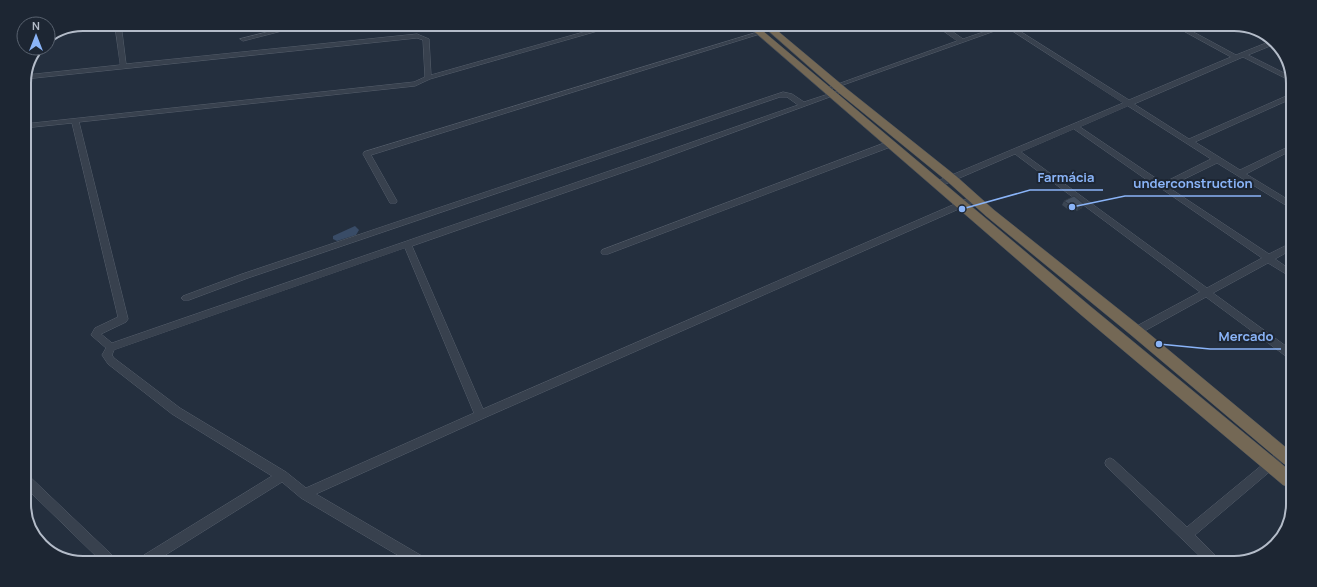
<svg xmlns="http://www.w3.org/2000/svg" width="1317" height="587" font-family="Manrope,sans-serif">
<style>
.water{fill:#394c67}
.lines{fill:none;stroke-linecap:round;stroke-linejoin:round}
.minor-casing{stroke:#565f6c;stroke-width:1}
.highway-casing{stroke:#434c59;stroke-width:1}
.minor{fill:#38414e;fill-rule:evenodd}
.highway{fill:#746855;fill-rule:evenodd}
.wall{fill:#3b4654}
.shaded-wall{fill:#303945}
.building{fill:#455162;stroke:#303945}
.rim{fill:none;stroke:#b4bcc9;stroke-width:2}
.leader{fill:none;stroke:#8ab4f8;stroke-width:1.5}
.callout-dot{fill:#8ab4f8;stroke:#1d2633;stroke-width:1.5}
.callout-label{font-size:13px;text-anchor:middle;font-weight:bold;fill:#8ab4f8;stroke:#1d2633;stroke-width:4;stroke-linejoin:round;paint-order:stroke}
</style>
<rect width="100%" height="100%" fill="#242f3e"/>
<path class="water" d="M355,226L359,230L356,235L337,241L333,239V236Z"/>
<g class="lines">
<g class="minor-casing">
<path id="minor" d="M115,24H121L126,64L417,34L429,39L431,75L605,26H615L430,79L415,86L79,122L128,319L126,322L101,334L112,343L644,159L798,105L787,97H780L248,278L189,300H183L181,298L183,296L242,274L783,92L792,94L804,102L841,90L843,89L846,91L650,163L412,246L483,409L971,197H977L978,199L977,201L484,418L316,494L422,556L424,560H406L301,498L282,482L159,559H142L144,555L272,476L172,414L108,364L102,355L106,348L91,335L95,328L118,317L72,123L24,128V124L414,82L425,77L423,40L417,38L25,79L26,75L120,65ZM405,248L474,413L306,488L286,472L180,408L114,358L112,355L114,350Z
M295,25H305L243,41L240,39Z
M938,27H946L963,39L995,28H1003L829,90H825L824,89L957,41Z
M1008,28H1015L1129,100L1231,57L1178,28H1186L1236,55L1271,41L1275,44L1248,55L1292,77L1293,82L1243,57L1134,104L1189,139L1293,93V98L1195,142L1240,170L1292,145V150L1246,174L1292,202V209L1217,163L1168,187L1269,254L1291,243V250L1275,259L1291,270V277L1268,263L1213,293L1290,349V358L1287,357L1206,297L1139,334H1133L1131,331L1133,328L1200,292L1015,154L941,186H935L934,184L935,182L1123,103ZM1128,106L1211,159L1163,183L1080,127ZM1074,129L1157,187L1158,189H1162L1262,258L1207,288L1021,152Z
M758,32L763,33L371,155L397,201L396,203H390L363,154L364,152Z
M887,142H893L894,144L893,146L608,254H602L601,252L602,250Z
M1283,449L1287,451L1288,454L1287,457L1195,535L1219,559L1221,563H1207L1106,466L1105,463L1106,460L1110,458L1114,460L1187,527L1279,451Z
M24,474L28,475L112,555L114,559H99L24,486Z"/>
</g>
<g class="highway-casing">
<path id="highway" d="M749,27H758L1090,306L1289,470V487L1283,485L1080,314Z
M764,27H773L847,89L956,176L994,210L1141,327L1289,450V466L1284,464L1131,335L986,216L948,182L839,93Z"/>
</g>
<use href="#minor" class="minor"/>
<use href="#highway" class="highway"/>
</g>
<path class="wall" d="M1074,196L1082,208L1077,211L1074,209L1070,211L1062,205L1064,201Z"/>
<path class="shaded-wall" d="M1084,204L1082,208L1077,211L1079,206Z
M1077,205L1074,209L1070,211L1073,207Z"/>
<path class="building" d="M1074,196L1084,204L1079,206L1077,205L1073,207L1064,201Z"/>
<path d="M0 0H1317V587H0ZM83 31H1234A52 52 0 0 1 1286 83V504A52 52 0 0 1 1234 556H83A52 52 0 0 1 31 504V83A52 52 0 0 1 83 31Z" fill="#1d2633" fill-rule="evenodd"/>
<path class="rim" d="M83 31H1234A52 52 0 0 1 1286 83V504A52 52 0 0 1 1234 556H83A52 52 0 0 1 31 504V83A52 52 0 0 1 83 31Z"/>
<path class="leader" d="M962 209L1030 190H1103M1072 207L1125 196H1261M1159 344L1210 349H1281"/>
<g class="callout-dot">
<circle cx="962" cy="209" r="4"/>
<circle cx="1072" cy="207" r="4"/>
<circle cx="1159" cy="344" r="4"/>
</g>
<g class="callout-label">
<text x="1066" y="182">Farmácia</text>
<text x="1193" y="188">underconstruction</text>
<text x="1246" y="341">Mercado</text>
</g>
<g transform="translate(36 36)"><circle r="19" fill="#1d2633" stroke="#59626f"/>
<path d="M0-3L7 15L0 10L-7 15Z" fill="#8ab4f8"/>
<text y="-6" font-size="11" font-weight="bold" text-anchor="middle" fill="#b4bcc9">N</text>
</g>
</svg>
